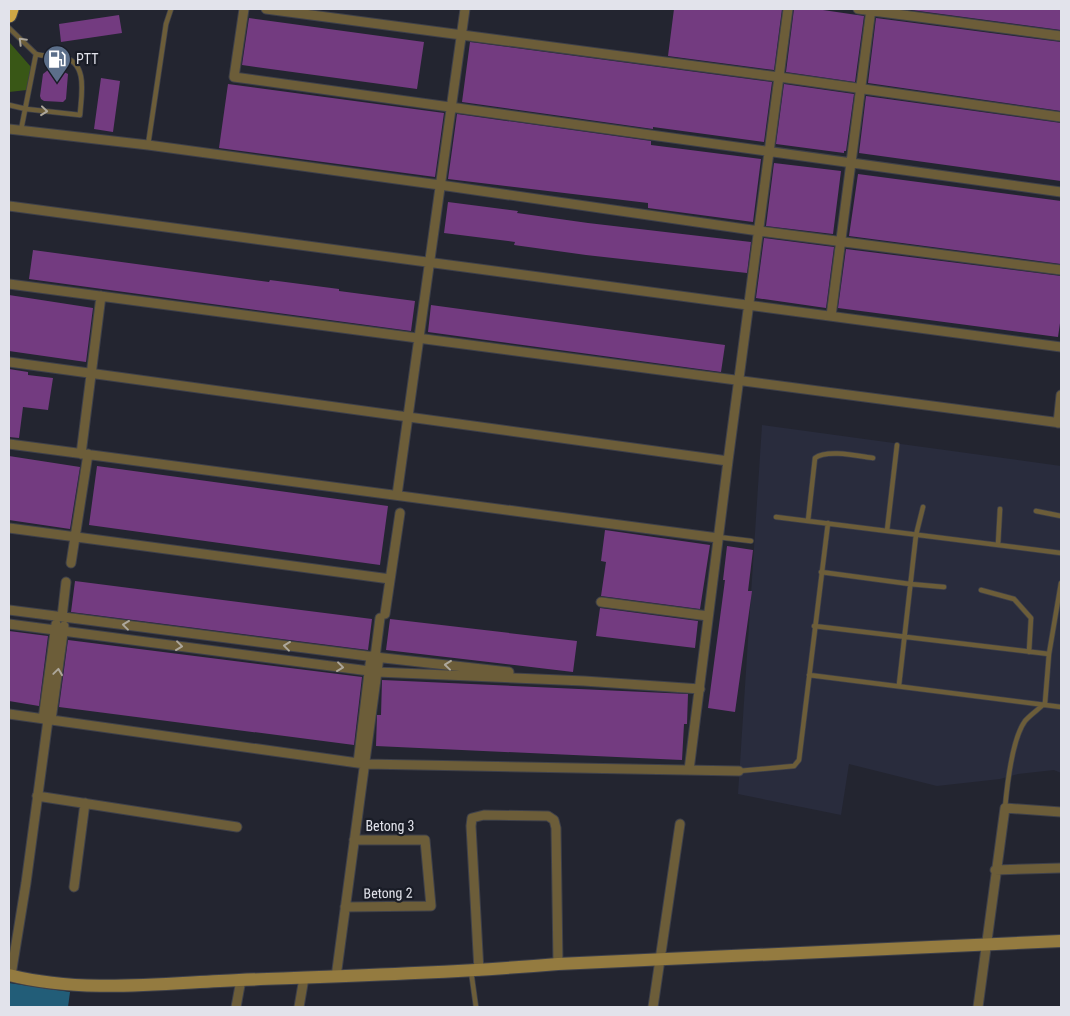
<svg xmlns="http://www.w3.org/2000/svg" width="1070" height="1016" font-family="'Roboto Condensed',sans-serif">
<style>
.built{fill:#292c3d}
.green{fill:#395716}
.water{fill:#225d78}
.building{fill:#733b80}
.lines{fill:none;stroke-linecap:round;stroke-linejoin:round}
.lane-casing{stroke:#3e404a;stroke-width:6}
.street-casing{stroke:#3e404a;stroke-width:11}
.secondary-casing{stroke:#3e404a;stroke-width:14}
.highway-casing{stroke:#3e404a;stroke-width:17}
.lane{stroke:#6c5d39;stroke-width:4.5}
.street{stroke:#6c5d39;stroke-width:9}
.secondary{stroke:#947b40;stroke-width:12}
.highway{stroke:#cfa745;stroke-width:15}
.oneway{stroke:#ada79b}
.labels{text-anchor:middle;stroke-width:4.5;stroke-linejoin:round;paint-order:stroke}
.poi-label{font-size:14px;fill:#e2e3eb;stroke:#191c26;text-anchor:start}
.street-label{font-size:14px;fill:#e2e3eb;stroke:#191c26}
</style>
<rect width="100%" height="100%" fill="#232530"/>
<path class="built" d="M762,425L1061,466V773L1054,770L1018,774L1000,779L937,786L849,764L841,815L738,794Z"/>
<path class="green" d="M10,43L31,67L27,90L9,92Z"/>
<path class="water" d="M9,983L70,992L68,1007H9Z"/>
<path class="building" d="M674,9H782L774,70L668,56Z
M794,9H816L864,16L855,82L786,72Z
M904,9H1061V30Z
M119,15L122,33L61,42L59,24Z
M249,18L424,42L417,89L242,65Z
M876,18L1061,42V111L868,83Z
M470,42L772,82L764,142L653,127V129L462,102Z
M48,70L64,72L68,74L66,99L63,102L44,101L41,99L40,96L43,74Z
M101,78L120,81L113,132L94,129Z
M228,84L444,113L435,177L219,148Z
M784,84L854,94L846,151H844V153L776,144Z
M866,96L1061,123V181L859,153Z
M457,114L651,141V145L761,159L753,222L648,208V203L448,179Z
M774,163L841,171L833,234L766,226Z
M858,174L1061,201V264L849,236Z
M448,202L518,211L517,213L588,223L751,242L747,273L586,255L514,245L515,242L444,233Z
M764,238L834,247L826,308L756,298Z
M846,249L1061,276V316L1058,337L838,308Z
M33,250L269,282L270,280L339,289V291L415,301L411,331L29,279Z
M9,295L93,308L86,362L9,351Z
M431,305L725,345L721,372L428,332Z
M9,369L28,372V375L53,378L48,410L23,407L19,438L9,437Z
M9,456L80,467L70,529L9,520Z
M97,466L388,506L380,565L89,525Z
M605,530L710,545L700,609L601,596L606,562L601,561Z
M727,546L753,550L748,591H752L735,712L708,708L725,580H723Z
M75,581L372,619L368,650L71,612Z
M600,608L698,621L695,648L596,636Z
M390,619L577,641L573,672L386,650Z
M9,631L48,636L39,706L9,701Z
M68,640L362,677L354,745L59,707Z
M382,680L688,694L687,724H684L682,760L376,746L377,715H381Z"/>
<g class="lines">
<g class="lane-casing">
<path id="lane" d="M9,28L36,54C45,57 54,55 63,57C89,63 81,96 80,115L26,109L9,105
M21,130L36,54
M148,145L166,24L171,9
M1036,511L1061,516
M776,517L1061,553
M808,521L815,458C827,449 858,456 873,458
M887,531L897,445
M718,537L751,541
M998,545L1000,509
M821,572L910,584L944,587
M981,590L1014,599L1031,618L1029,652
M814,626L1049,654
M809,675L1061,707
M899,685L916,535L923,507
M739,771L794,766L799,760L828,523
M1005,808C1007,786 1012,739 1025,721C1030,715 1039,709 1045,703L1049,654L1061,583
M471,971L476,1007"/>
</g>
<g class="street-casing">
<path id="street" d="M244,9L234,77L1061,192
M266,9L779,77L1061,117
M858,9L1061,36
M9,129L148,145L440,185L759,231L1061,270
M9,206L1061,347
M9,284L1061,423
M831,316L871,9
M9,362L728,461
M1058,423L1061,395
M9,444L718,538
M81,454L101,296
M397,495L465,9
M9,528L390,579
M71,563L88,454
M601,602L708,616
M9,610L375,657L509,672
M385,614L400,513
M62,617L66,582
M9,624L377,672L584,681L700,689
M375,657L380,618
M9,714L365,764L739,771
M43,719L56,624
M51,720L64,626
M358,763L371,656
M689,770L728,461L788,9
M37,796L237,827
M995,870L1061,868
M74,887L85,803
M345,907L431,906L425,840H354
M479,971L471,826L472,818L484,815L548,816L554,820L556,828L558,964
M11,975L26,883L48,720
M336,977L379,657
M236,1007L241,980
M299,1007L304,978
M653,1007L680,824
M978,1007L1005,808L1061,812"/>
</g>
<g class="secondary-casing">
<path id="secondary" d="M9,975C83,994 164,983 239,980C346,976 452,973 558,964L1061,941"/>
</g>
<g class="highway-casing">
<path id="highway" d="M9,15L11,9"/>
</g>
<use href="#lane" class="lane"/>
<use href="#street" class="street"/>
<use href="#secondary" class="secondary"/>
<use href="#highway" class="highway"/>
</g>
<defs><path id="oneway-chevron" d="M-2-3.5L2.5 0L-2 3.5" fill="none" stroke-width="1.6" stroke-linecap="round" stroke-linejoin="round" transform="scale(1.25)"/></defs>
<g class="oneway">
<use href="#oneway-chevron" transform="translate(22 41) rotate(-135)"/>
<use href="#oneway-chevron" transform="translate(44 111) rotate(6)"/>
<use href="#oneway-chevron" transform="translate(126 625) rotate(-173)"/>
<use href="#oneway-chevron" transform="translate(179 646) rotate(7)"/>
<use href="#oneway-chevron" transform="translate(287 646) rotate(-173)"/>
<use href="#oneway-chevron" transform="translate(448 665) rotate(-174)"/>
<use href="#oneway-chevron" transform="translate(340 667) rotate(7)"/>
<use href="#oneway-chevron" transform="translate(58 672) rotate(-82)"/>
</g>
<defs>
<g id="fuel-pin" transform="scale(1.4375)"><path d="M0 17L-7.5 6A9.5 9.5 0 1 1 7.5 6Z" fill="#5c6f8a" stroke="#191c26"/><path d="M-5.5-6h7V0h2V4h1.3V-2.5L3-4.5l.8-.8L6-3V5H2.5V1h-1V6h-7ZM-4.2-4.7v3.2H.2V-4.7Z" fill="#fff"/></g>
</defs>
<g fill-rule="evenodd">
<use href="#fuel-pin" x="57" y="59"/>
</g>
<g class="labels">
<g class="poi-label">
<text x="76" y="64">PTT</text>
</g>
<g class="street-label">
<text x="390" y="831">Betong 3</text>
<text transform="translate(388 893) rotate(-1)" y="5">Betong 2</text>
</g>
</g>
<rect width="1070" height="1016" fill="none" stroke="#e2e3eb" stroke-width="20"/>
</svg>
